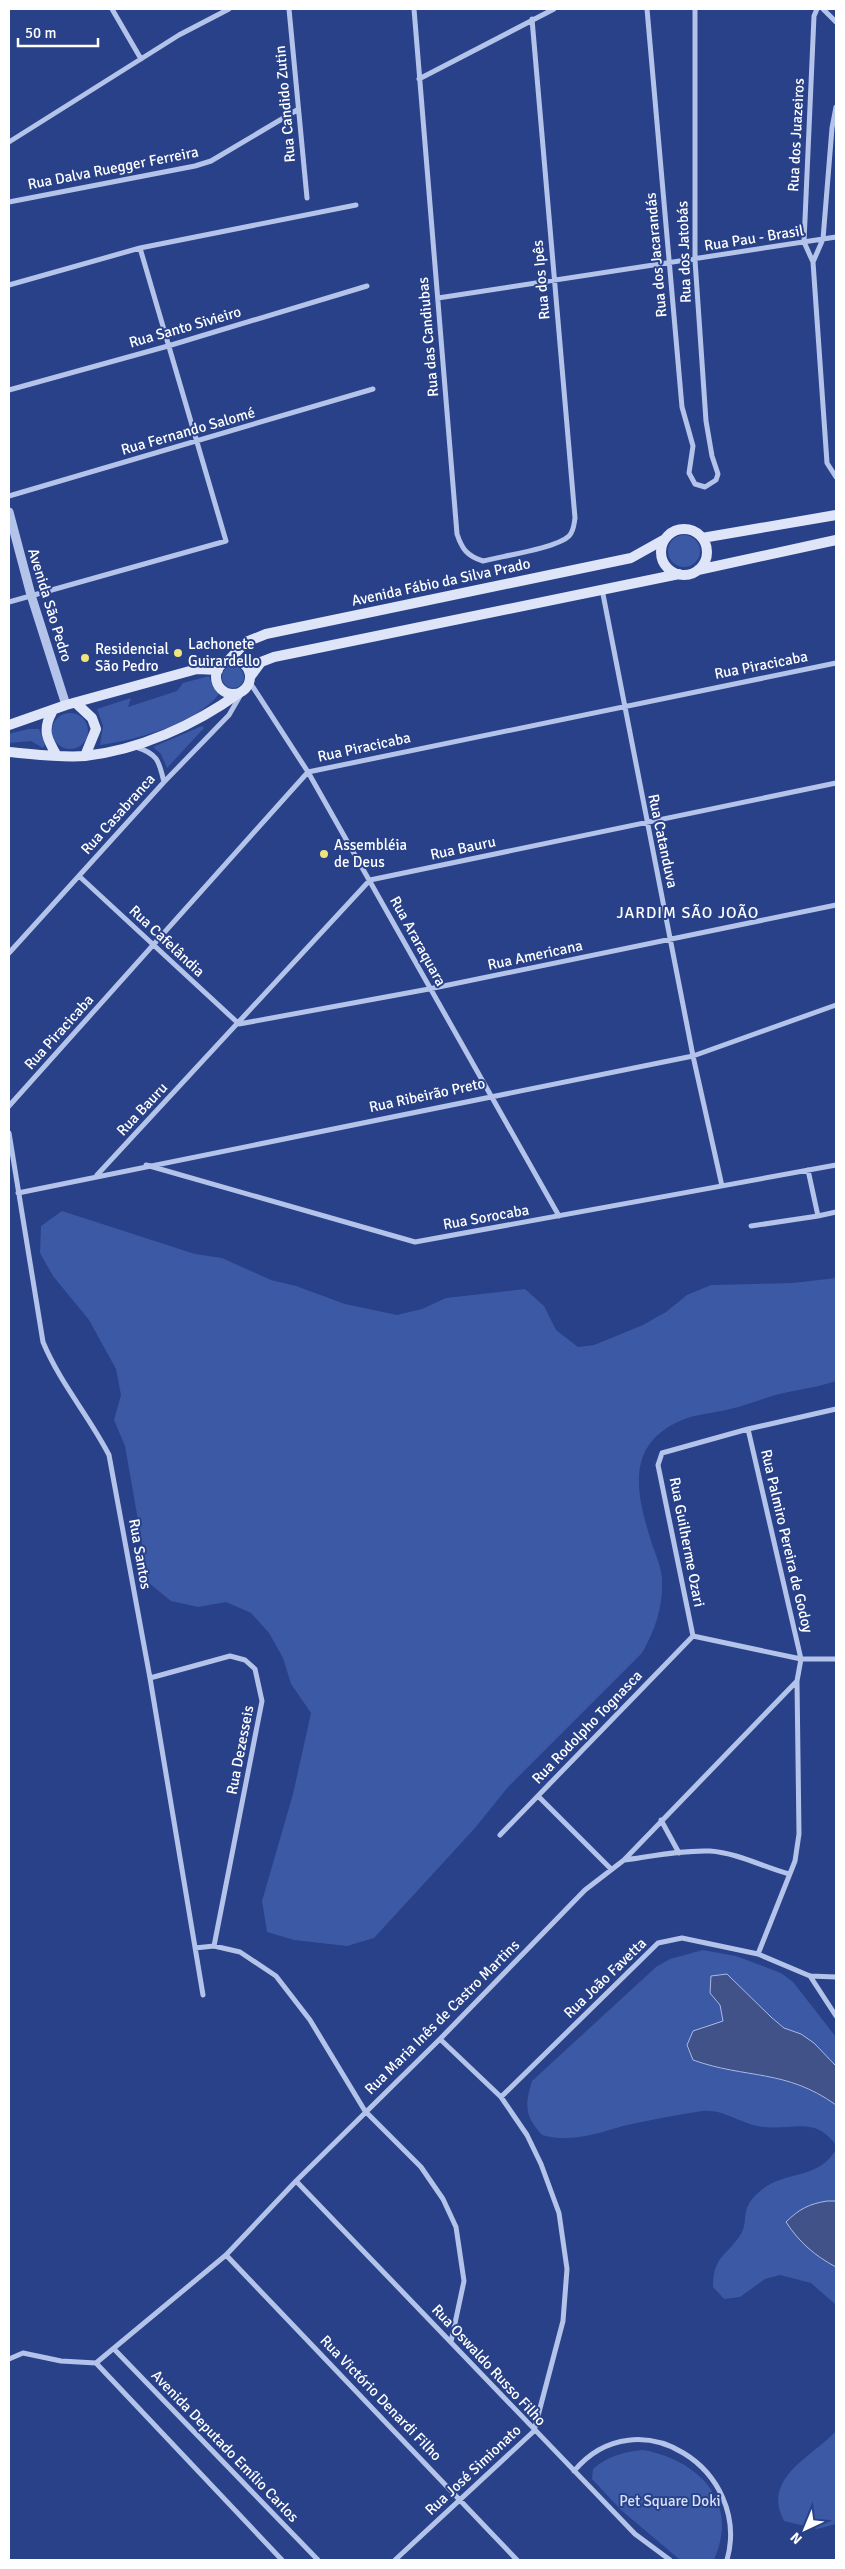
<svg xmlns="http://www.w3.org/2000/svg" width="845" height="2569" font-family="Signika,sans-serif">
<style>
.green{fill:#3c59a5}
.water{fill:#405287;stroke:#a9bbe9}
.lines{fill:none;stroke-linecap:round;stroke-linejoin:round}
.minor{stroke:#b4c3e9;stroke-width:5}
.tertiary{stroke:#b4c3e9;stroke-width:9}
.secondary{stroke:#dfe5f8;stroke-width:10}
.poi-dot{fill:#f1e47b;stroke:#284188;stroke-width:2}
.labels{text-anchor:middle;stroke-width:4;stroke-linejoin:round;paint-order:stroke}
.street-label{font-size:15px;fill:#fff;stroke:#284188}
.poi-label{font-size:15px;fill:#fff;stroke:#284188;text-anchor:start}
.park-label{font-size:15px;fill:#d8e1f7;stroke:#284188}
.neighbourhood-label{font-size:16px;letter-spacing:1px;fill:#fff;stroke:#284188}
</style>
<rect width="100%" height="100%" fill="#284188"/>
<path class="green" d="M668 551a16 16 0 1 1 32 0a16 16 0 1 1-32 0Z
M222 677a11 11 0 1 1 22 0a11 11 0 1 1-22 0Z
M209,676L213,687L219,694C196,724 136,740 100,745L103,726L97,709L131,698L128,707L177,691L183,683Z
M52 731a18 18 0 1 1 36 0a18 18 0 1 1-36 0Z
M202,726L204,728L167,768L161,754L153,747Z
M28,729H39L45,744L43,748L31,741L9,743V734Z
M62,1211L195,1254L222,1258L271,1280L296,1286L345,1304L397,1315L422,1309L446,1298L525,1289L544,1306L556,1330L578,1347L594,1345L643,1325L666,1312L687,1295L711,1285L793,1283L836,1278V1381C819,1387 802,1389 784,1393C766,1397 748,1405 730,1409C715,1413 696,1414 682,1420C623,1445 637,1496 652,1544C656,1555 662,1569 662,1581C663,1608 655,1630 642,1653L508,1787L475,1828L374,1938L347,1946L294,1940L267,1932L262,1901L293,1794L311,1713L291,1684L283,1658L269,1633L251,1613L226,1602L198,1607L171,1601L149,1583L125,1446L114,1420L121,1395L116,1369L89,1320L53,1276L40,1253L41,1226Z
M703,1950L736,1956L781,1973L793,1982L836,2037V2066L813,2043L801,2034L784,2028L771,2017L726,1974L711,1976L710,1993L720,2005L723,2021L687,2046L693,2060C747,2079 785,2070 836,2105V2145C815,2116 794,2130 764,2127C742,2125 723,2108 702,2111C676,2115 649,2120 623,2126C595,2134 571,2143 542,2135C524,2115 525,2105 532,2081L656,1967L670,1959Z
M836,2149V2201H827L820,2258L836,2267V2305L811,2283L780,2275L765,2279L740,2297L724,2299L713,2287C713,2256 726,2257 741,2234C749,2221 739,2210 758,2193C782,2169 818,2182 836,2149Z
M836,2431V2524L817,2529L784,2521C761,2478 812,2457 836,2431Z
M643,2450C681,2456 723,2483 722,2526C722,2538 718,2550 714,2560L679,2559L621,2510L592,2479L593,2469C608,2456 623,2452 643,2450Z"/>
<path class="water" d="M727,1974L771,2017L784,2028L801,2034L814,2043L836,2066V2105C786,2069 746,2079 693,2060L687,2045L693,2031L723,2021L720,2005L710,1993L711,1976Z
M827,2201H836V2267C815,2256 799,2242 786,2222C799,2209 809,2204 827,2201Z"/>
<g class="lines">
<path class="minor" d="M112,9L141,59
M289,9L307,198
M414,9L457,534C462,549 467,556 483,561C502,556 557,548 569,536C574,531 574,524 575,518L532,19
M647,9L682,407L693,446L689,473L695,484L705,487L716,480L718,474L712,456L706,421L695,260V9
M817,9L814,16L804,242L813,262L827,463L836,477
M823,9L836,22
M419,79L554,9
M9,142L179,35L229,9
M9,202L195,166L211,161L297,110
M813,262L823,239L832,128L836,107
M9,285L140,248L356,205
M438,298L836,237
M9,390L168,346L367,286
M9,496L373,389
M602,589L693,1056L722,1186
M9,602L226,541L140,248
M249,681L308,772L559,1216
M136,747C158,754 159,761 164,782
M79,876L239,1024L429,989L836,905
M9,953L164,782L229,715L240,696
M9,1106L308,772L836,663
M9,1133L43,1342C60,1383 89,1416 109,1455L150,1678L203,1995
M146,1165L415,1242L836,1165
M808,1170L818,1216L836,1212
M97,1175L370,880L836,783
M18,1193L693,1056L836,1005
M751,1226L818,1216
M748,1429L801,1659L797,1681L799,1834L795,1861L758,1954
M693,1636L658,1465L662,1453L748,1429L836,1409
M693,1636L801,1659H836
M150,1678L230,1656L245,1660L255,1669L262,1701L214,1946
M538,1796L611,1869
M661,1820L679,1853
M500,1835L693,1636
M625,1860C653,1856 682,1850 710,1851C738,1853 763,1867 789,1874
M195,1948L214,1946L240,1952L276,1976L310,2020L365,2111L421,2167L443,2199L456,2227L464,2281L451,2342
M810,1976L836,2016
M501,2097L658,1943L682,1938L758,1954L810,1976L836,1977
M296,2181L635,2534L670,2560
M226,2255L517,2560
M114,2349L318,2560
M9,2359L23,2353L61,2361L96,2363
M96,2363L226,2255L296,2181L440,2039L585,1890L624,1860L797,1681
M96,2363L282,2560
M574,2471C638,2395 752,2470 727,2560
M395,2560L534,2431L563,2321L567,2269L559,2213L541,2164L527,2135L501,2097L440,2039"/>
<path class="tertiary" d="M9,512L31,595L66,705"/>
<path class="secondary" d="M661 552a23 23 0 1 1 46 0a23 23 0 1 1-46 0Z
M702,538L836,515
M698,570L836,540
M216 677a17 17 0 1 1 34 0a17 17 0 1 1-34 0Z
M228,661L246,642L266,634L631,558L665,539
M250,677L261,662L274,657L679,574
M77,704L92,718L96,729L85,756
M52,712C42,730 47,739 57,756
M9,725L66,705L197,669L218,670
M9,752C34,754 60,758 85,756C139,750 195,725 239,693"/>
</g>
<g class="poi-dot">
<circle cx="178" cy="653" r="5"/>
<circle cx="85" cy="658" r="5"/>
<circle cx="324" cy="854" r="5"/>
</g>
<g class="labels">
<g class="street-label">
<text transform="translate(285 104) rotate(-95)" y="5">Rua Candido Zutin</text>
<text transform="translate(796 135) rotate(-87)" y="5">Rua dos Juazeiros</text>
<text transform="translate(113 168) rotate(-11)" y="5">Rua Dalva Ruegger Ferreira</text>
<text transform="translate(754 238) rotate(-9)" y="5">Rua Pau - Brasil</text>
<text transform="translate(684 252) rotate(-92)" y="5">Rua dos Jatobás</text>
<text transform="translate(656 255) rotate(-95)" y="5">Rua dos Jacarandás</text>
<text transform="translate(541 280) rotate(-95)" y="5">Rua dos Ipês</text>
<text transform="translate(185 327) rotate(-16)" y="5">Rua Santo Sivieiro</text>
<text transform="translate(428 337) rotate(-95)" y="5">Rua das Candiubas</text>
<text transform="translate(188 431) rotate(-16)" y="5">Rua Fernando Salomé</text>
<text transform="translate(441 582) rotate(-12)" y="5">Avenida Fábio da Silva Prado</text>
<text transform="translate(50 605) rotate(73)" y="5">Avenida São Pedro</text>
<text transform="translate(761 665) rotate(-11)" y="5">Rua Piracicaba</text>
<text transform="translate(364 747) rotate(-12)" y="5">Rua Piracicaba</text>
<text transform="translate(118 814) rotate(-48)" y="5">Rua Casabranca</text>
<text transform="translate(663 841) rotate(78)" y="5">Rua Catanduva</text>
<text transform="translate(463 848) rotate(-12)" y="5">Rua Bauru</text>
<text transform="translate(167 941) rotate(43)" y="5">Rua Cafelândia</text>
<text transform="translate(418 941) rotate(61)" y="5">Rua Araraquara</text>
<text transform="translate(535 955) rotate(-12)" y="5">Rua Americana</text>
<text transform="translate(59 1032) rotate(-48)" y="5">Rua Piracicaba</text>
<text transform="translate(427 1095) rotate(-12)" y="5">Rua Ribeirão Preto</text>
<text transform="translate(142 1109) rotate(-47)" y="5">Rua Bauru</text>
<text transform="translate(486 1217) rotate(-10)" y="5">Rua Sorocaba</text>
<text transform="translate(787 1541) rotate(77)" y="5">Rua Palmiro Pereira de Godoy</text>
<text transform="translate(687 1542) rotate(79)" y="5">Rua Guilherme Ozari</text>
<text transform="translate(140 1554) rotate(80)" y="5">Rua Santos</text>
<text transform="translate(587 1727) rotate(-46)" y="5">Rua Rodolpho Tognasca</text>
<text transform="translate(240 1750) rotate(-79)" y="5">Rua Dezesseis</text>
<text transform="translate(605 1978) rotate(-44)" y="5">Rua João Favetta</text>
<text transform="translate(442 2017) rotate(-45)" y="5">Rua Maria Inês de Castro Martins</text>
<text transform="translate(489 2365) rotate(47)" y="5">Rua Oswaldo Russo Filho</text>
<text transform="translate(381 2398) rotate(46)" y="5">Rua Victório Denardi Filho</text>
<text transform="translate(225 2446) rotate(46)" y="5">Avenida Deputado Emílio Carlos</text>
<text transform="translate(473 2470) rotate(-43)" y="5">Rua José Simionato</text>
</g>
<g class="poi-label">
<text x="188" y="649">Lachonete<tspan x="188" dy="17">Guirardello</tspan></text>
<text x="95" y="654">Residencial<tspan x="95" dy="17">São Pedro</tspan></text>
<text x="334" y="850">Assembléia<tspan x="334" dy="17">de Deus</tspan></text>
</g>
<g class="park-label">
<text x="670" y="2506">Pet Square Doki</text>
</g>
<g class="neighbourhood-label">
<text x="688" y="918">JARDIM SÃO JOÃO</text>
</g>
</g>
<rect width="845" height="2569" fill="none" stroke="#ffffff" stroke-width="20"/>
<g transform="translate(805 2529) rotate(224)" stroke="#284188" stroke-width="4" paint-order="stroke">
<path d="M0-4L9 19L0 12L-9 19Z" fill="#ffffff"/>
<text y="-8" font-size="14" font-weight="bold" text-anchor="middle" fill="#ffffff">N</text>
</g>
<path d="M18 38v8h80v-8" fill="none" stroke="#ffffff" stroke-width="2.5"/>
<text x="25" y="38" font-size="15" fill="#ffffff" stroke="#284188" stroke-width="4" paint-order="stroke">50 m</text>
</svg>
